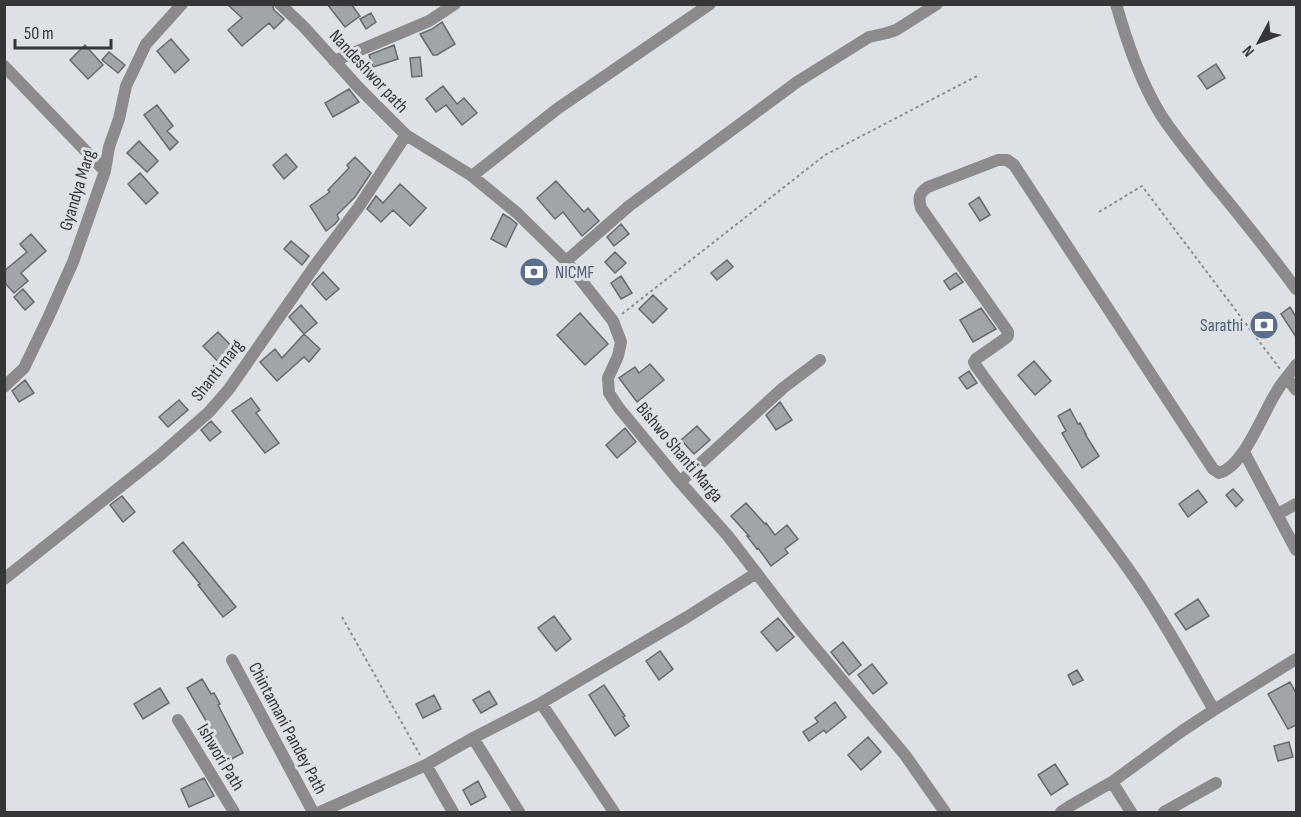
<svg xmlns="http://www.w3.org/2000/svg" width="1301" height="817" font-family="'Sofia Sans Condensed',sans-serif">
<style>
.building{fill:#a1a5aa;stroke:#66696d;stroke-width:1.5}
.lines{fill:none;stroke-linecap:round;stroke-linejoin:round}
.path{stroke:#8a8d90;stroke-width:2;stroke-dasharray:3 3;stroke-linecap:butt}
.minor{stroke:#8c8a8b;stroke-width:12}
.labels{text-anchor:middle;stroke-width:6;stroke-linejoin:round;paint-order:stroke}
.street-label{font-size:18px;fill:#343638;stroke:#dde1e6}
.service-label{font-size:18px;fill:#4e5e75;stroke:#dde1e6;text-anchor:start}
</style>
<rect width="100%" height="100%" fill="#dde1e6"/>
<path class="building" d="M227,4H272L274,10L284,19L274,29L269,23L242,46L228,30L242,18Z
M327,4H351L360,16L345,27Z
M371,13L376,22L366,29L360,19Z
M442,22L455,44L437,55H433L420,34L432,29Z
M171,39L189,60L175,73L157,51Z
M85,45L103,65L88,79L70,60Z
M394,45L398,59L373,67L369,55Z
M109,52L125,65L118,73L102,60Z
M420,57L422,76L412,77L410,58Z
M1216,64L1225,78L1207,89L1198,76Z
M443,86L457,104L464,98L477,113L462,125L446,105L436,112L426,99Z
M349,89L359,102L333,117L325,103Z
M157,105L173,126L167,131L178,142L170,150L144,115Z
M139,141L158,161L147,172L127,153Z
M286,154L297,167L284,179L273,165Z
M355,157L371,173L355,197L337,215L339,219L335,224L326,231L310,206L330,192L328,190L349,168L347,165Z
M140,173L158,193L146,204L128,184Z
M556,181L584,212L588,208L599,221L582,236L563,212L555,219L537,198Z
M400,184L426,208L410,226L393,210L381,222L367,209L376,196L383,203Z
M979,197L990,215L980,221L969,204Z
M503,214L510,218L517,224L506,247L491,239Z
M621,224L629,234L614,246L607,237Z
M31,234L46,251L21,273L28,281L14,293L4,282V271L27,252L20,244Z
M291,241L309,256L302,265L284,249Z
M615,252L626,263L615,273L605,262Z
M727,260L733,267L717,280L711,273Z
M323,272L339,289L326,300L312,284Z
M956,273L963,282L950,290L944,281Z
M621,276L632,293L621,299L611,283Z
M23,289L34,302L25,310L14,297Z
M653,295L667,309L653,323L639,309Z
M301,305L317,323L304,334L289,317Z
M1290,307L1296,317V337L1281,314Z
M981,308L996,329L973,342L960,320Z
M580,313L608,344L585,365L557,335Z
M218,332L238,353L224,368L203,346Z
M304,334L320,349L309,362L304,357L277,381L260,362L275,349L282,358Z
M1034,361L1051,381L1035,395L1018,375Z
M650,364L664,380L637,402L619,378L635,367L639,373Z
M969,371L977,383L967,389L959,378Z
M25,380L34,393L19,402L12,391Z
M251,398L260,410L256,413L279,443L265,453L232,411Z
M179,400L188,410L168,427L159,417Z
M780,402L792,420L776,430L766,415Z
M1070,409L1078,424L1080,423L1086,434H1085L1099,456L1082,468L1062,433L1066,431L1058,416Z
M211,421L221,432L210,441L201,430Z
M697,426L710,440L694,454L681,440Z
M625,428L636,442L617,458L606,445Z
M1233,489L1243,500L1236,507L1226,495Z
M1198,490L1207,502L1188,517L1179,504Z
M122,496L135,512L123,522L110,505Z
M746,503L765,524L766,523L775,535L787,525L798,539L785,549L788,553L771,566L758,548L757,549L747,536H749L731,516Z
M183,542L236,607L223,617L198,585L200,584L173,551Z
M1198,599L1209,616L1186,630L1175,614Z
M554,616L571,639L556,651L538,628Z
M778,618L794,637L777,651L761,632Z
M843,642L861,665L849,675L831,652Z
M660,651L673,669L659,680L646,661Z
M872,664L887,683L873,694L858,675Z
M1077,670L1083,680L1073,685L1068,675Z
M202,679L211,694L214,693L220,704L218,705L243,753L224,763L205,728L209,726L187,688Z
M1290,682L1296,693V725L1288,729L1268,694Z
M604,685L625,716L623,717L629,726L615,736L589,695Z
M160,688L169,703L143,719L134,704Z
M489,691L497,704L481,713L473,700Z
M434,695L441,709L423,718L416,704Z
M835,702L846,717L826,733L824,730L809,741L803,732L818,722L815,718Z
M868,737L881,752L861,770L848,755Z
M1289,742L1293,757L1278,761L1274,746Z
M1055,764L1068,784L1051,795L1038,775Z
M204,778L214,796L189,807L181,789Z
M478,781L486,797L471,805L463,790Z"/>
<g class="lines">
<path class="path" d="M1099,212L1142,186L1280,369
M622,314L825,155L977,76
M342,617L420,755"/>
<path class="minor" d="M280,4L304,27L359,88L406,135L472,176L517,213L566,261L613,321L621,342L618,356L608,378L609,393L619,408L680,482L728,536L797,626L905,755L945,812
M1116,4C1127,42 1140,81 1161,115C1176,138 1194,159 1211,181C1240,216 1269,252 1296,289
M334,61L429,21L455,4
M4,66L105,171
M472,176L557,109L710,4
M566,261L629,206L797,82L869,37L887,33L896,30L937,4
M1287,378L1296,390
M4,387L24,368L48,318L73,262L105,171L109,147L119,119L126,86L146,44L182,4
M1244,452L1296,550
M680,482L783,388L820,360
M1278,514L1296,504
M4,579L159,456L209,412L229,389L316,264L358,208L406,135
M232,660L313,812
M541,703L614,812
M1214,710C1188,665 1164,620 1134,577C1084,505 1027,438 976,366L974,362L976,359L1006,338L1008,336V332L921,208C918,198 919,193 928,187L998,160H1007L1014,165L1213,469L1219,473C1244,467 1263,412 1277,391C1282,382 1290,374 1296,365
M178,720L234,812
M473,738L519,812
M426,765L453,812
M1112,782L1131,812
M320,812L426,765L473,738L541,703L687,617L755,574
M1061,812L1070,806L1112,782L1182,731L1214,710L1296,659
M1164,812L1216,783"/>
</g>
<defs>
<g id="bank-disc" transform="scale(1.5)"><circle r="9.5" fill="#5c6f8a" stroke="#dde1e6"/><path d="M-6-4H6V4H-6ZM0-2.3a2.3 2.3 0 1 0 0 4.6a2.3 2.3 0 1 0 0-4.6Z" fill="#fff"/></g>
</defs>
<g fill-rule="evenodd">
<use href="#bank-disc" x="534" y="272"/>
<use href="#bank-disc" x="1264" y="325"/>
</g>
<g class="labels">
<g class="street-label">
<text transform="translate(369 71) rotate(47)" y="6">Nandeshwor path</text>
<text transform="translate(77 190) rotate(-73)" y="6">Gyandya Marg</text>
<text transform="translate(217 370) rotate(-52)" y="6">Shanti marg</text>
<text transform="translate(680 452) rotate(50)" y="6">Bishwo Shanti Marga</text>
<text transform="translate(288 728) rotate(62)" y="6">Chintamani Pandey Path</text>
<text transform="translate(221 757) rotate(59)" y="6">Ishwori Path</text>
</g>
<g class="service-label">
<text x="555" y="278">NICMF</text>
<text x="1243" y="331" text-anchor="end">Sarathi</text>
</g>
</g>
<rect width="1301" height="817" fill="none" stroke="#343638" stroke-width="12"/>
<g transform="translate(1259 42) rotate(229)" stroke="#dde1e6" stroke-width="4.5" paint-order="stroke">
<path d="M0-4.5L10 22L0 15L-10 22Z" fill="#343638"/>
<text y="-9" font-size="16" font-weight="bold" text-anchor="middle" fill="#343638">N</text>
</g>
<path d="M15 39v9h96v-9" fill="none" stroke="#343638" stroke-width="3"/>
<text x="24" y="39" font-size="18" fill="#343638" stroke="#dde1e6" stroke-width="4.5" paint-order="stroke">50 m</text>
</svg>
